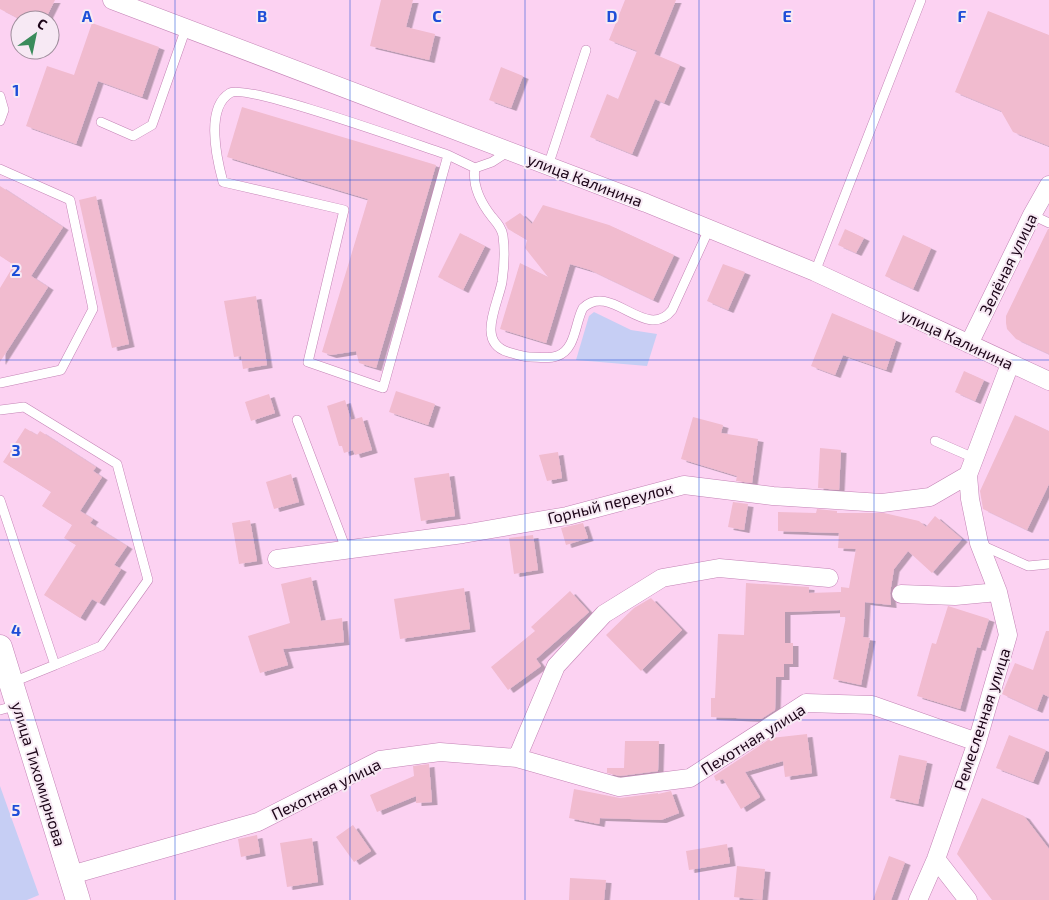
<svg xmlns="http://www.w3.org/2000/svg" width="1049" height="900" font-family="'Exo 2',sans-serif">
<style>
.green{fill:#c6cef4}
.building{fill:#f1bbcf;filter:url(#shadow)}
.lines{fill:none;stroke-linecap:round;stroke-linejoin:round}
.lane-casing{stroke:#c383b5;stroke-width:10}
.street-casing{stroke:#c383b5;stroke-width:19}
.secondary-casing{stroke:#c383b5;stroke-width:25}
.lane{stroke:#fff;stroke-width:9}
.street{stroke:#fff;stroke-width:18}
.secondary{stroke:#fff;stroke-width:24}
.grid{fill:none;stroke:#1d4ed8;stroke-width:1;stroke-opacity:0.55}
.labels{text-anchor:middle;stroke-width:4;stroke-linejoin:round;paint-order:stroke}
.street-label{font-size:16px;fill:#1c0518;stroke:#f7e9f4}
.grid-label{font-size:16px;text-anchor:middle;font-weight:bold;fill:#1d4ed8;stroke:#f7e9f4;stroke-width:4;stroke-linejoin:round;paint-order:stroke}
</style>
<defs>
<filter id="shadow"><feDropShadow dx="5.5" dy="3" stdDeviation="0" flood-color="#0004"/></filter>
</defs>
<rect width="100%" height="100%" fill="#fcd2f2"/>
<path class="green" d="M594,312L631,330L657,334L647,366L576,360L589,316Z
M0,786L39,895L27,900H0Z"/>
<path class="building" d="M0,0H55L45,20H21L0,9Z
M381,0H413L406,27L435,34L429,60L370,46Z
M625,0H676L654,54L680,65L664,103L655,99L632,154L590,137L607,94L618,99L637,51L609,40Z
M988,11L1049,35V146L1013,132L1001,111L955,92Z
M92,23L159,47L142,97L98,81L76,144L26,126L47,66L74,75Z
M501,67L523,76L511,108L489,100Z
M242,107L436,165L376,368L359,363L356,351L331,355L322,352L368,199L227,157Z
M0,186L63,227L31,276L48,287L0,362V288L14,265L0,256Z
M96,196L129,344L112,348L79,200Z
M543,205L609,225L674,255L653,300L590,270L570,264L546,343L500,329L520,263L548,277L525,248L527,240L508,229L505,223L520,213L532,224Z
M845,229L864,238L856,253L838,245Z
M1048,229H1049V354L1016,339L1007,329L1006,323V316Z
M460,233L485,246L463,290L438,277Z
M903,235L931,248L913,289L885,276Z
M723,264L745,272L728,310L707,301Z
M256,296L267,365L243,369L241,356L234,357L224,301Z
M832,313L896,340L886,370L843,355L835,375L811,366Z
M964,371L984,380L975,401L955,392Z
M396,391L435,404L428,425L389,412Z
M269,394L275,413L251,421L245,402Z
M345,400L351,420L362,417L372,450L355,455L353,450L344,453L342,446H339L327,406Z
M1015,415L1049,431V484L1027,530L983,509L980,491Z
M693,417L723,425L721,433L758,439L752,483L736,481L737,476L681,459Z
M25,428L37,435L40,431L96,467L93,471L102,477L80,511L93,519L90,523L127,546L114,565L121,569L99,603L92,599L80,618L44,595L76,545L64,538L72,525L42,506L51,492L3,462Z
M820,448L841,450L839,490L818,488Z
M558,452L562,478L547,481L539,455Z
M449,473L455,516L421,521L414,478Z
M291,474L299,502L274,509L266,482Z
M733,502L748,504L744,530L728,527Z
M817,509L837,511V513H884L919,521L926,527L935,516L962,539L932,573L908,551L894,569L890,593L891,605L865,602L863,637L870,638L861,685L833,679L846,617H840V610L785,612V643H793V664H784V677H776L775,710L761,719L711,717V698H715L718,634L744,635L746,583L809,587V593L841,592V587L849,588L856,549L838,548L839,533L778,531V512L816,513Z
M250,520L257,561L239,564L232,523Z
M583,523L588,538L566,545L561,528Z
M533,535L538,570L514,574L509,538Z
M311,577L321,621L342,618L344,642L283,649L288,665L260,673L248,636L290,623L281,584Z
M464,588L470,629L400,639L394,599Z
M570,591L589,612L536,659L541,666L508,690L491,667L535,631L531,627Z
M651,598L682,630L641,671L606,635L634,608Z
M948,606L989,619L980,648L977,647L960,709L917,696L932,643L936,644Z
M1046,631H1049V697L1043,694L1037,710L1002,694L1015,663L1033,670Z
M807,734L812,773L785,777L783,761L745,772L760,797L741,809L723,779L716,781L714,776L771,738Z
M1009,735L1046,750L1033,782L996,768Z
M625,741H659L658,771L620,776L607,773V768H624Z
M899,755L927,761L918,804L890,798Z
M429,764L432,802L416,803V796L377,812L370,795L414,776L413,766Z
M574,789L620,798L658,793V794L671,791L679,813L661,820L600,818L599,824L569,818Z
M982,798L1024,816L1049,849V900H992L957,854Z
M353,825L371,851L354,862L336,837Z
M257,835L260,853L241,857L238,839Z
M312,838L318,882L287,887L280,843Z
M727,844L730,863L689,870L686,851Z
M889,856L905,862L891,900H873Z
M737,866L765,869L762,900L734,897Z
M570,878L606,880L604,900H569Z"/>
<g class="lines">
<g class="lane-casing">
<path id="lane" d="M0,96L4,110L0,121
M101,122L133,136L152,125L186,28
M448,155C420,146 247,83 230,93C205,108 217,160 223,182L344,210L308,362L383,388L448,155L475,168L492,162L509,151
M548,166L586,50
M475,168C472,186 481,203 492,217C497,223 502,228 503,236C505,251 504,268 502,282C498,304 476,342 508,352C515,354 523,357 530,357C538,357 549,359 557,356C576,350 575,322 583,308C611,281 646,343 672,310L709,229
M0,169L70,200L93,309L61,370L0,383
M1032,215L1049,223
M815,272L921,0
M0,410L24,407L117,464L148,580L101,646L55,665
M297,420L346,549
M935,441L974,458
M0,500L55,665L13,682
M979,544L1028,566L1049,564
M0,710L18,705"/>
</g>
<g class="street-casing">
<path id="street" d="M112,0L646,203L815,272L1049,381
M969,344L1032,215L1049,185
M277,559L463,534L567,516L684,485L773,496L882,503L930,497L968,475
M901,594L955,596L998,592
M517,758L556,666L604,614L662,578L719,568L829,578
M936,859L968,900
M71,875L258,822L380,760L440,752L517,758L619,787L690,778L806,703L872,705L977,742
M918,900L936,859L977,742L1008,635L998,592L979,543L970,499L968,475L1010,364"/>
</g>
<g class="secondary-casing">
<path id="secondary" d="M0,647L78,900"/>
</g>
<use href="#lane" class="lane"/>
<use href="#street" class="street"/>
<use href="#secondary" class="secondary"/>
</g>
<path class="grid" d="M175,0V900M350,0V900M525,0V900M699,0V900M874,0V900M0,180H1049M0,360H1049M0,540H1049M0,720H1049"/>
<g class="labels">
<g class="street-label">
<text transform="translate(585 180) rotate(21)" y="6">улица Калинина</text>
<text transform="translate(1008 264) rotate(-64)" y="6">Зелёная улица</text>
<text transform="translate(957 339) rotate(25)" y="6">улица Калинина</text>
<text transform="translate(610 503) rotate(-14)" y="6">Горный переулок</text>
<text transform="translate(982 719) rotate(-72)" y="6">Ремесленная улица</text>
<text transform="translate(753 739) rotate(-32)" y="6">Пехотная улица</text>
<text transform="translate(39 774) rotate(73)" y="6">улица Тихомирнова</text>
<text transform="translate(326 789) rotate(-26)" y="6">Пехотная улица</text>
</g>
</g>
<g class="grid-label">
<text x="87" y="22">A</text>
<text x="262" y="22">B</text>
<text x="437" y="22">C</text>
<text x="612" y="22">D</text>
<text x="787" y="22">E</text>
<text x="962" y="22">F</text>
<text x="16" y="96">1</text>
<text x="16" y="276">2</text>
<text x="16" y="456">3</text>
<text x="16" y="636">4</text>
<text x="16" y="816">5</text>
</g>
<g transform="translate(35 35) rotate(33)"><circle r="24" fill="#f7e9f4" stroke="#9f8e9c"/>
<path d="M0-4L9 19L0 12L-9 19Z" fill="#3a8b5b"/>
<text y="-8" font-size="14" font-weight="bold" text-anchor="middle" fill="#1c0518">С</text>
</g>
</svg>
